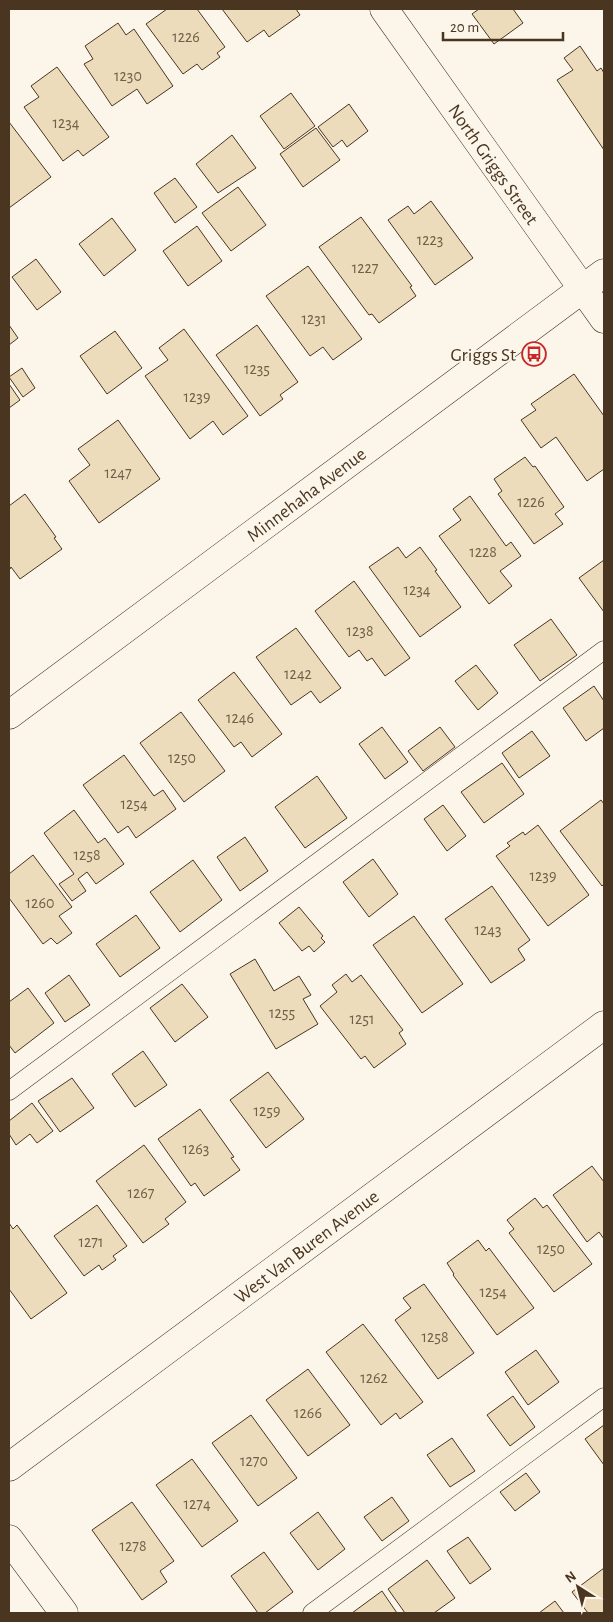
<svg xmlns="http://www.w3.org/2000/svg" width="613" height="1622" font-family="'Alegreya Sans',sans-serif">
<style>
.building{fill:#ecdcbc;stroke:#4a3520}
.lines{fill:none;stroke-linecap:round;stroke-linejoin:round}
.service-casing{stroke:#4a3520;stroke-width:19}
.minor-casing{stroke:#4a3520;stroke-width:29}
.tertiary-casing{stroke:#4a3520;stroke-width:29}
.service{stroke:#fbf6e9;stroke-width:18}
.minor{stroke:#fbf6e9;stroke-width:28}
.tertiary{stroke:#fbf6e9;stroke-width:28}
.labels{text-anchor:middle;stroke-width:4;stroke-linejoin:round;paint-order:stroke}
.number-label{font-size:16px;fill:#725f47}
.street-label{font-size:19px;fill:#4a3520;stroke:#fbf6e9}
.poi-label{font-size:19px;fill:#4a3520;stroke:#fbf6e9;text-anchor:end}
</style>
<rect width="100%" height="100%" fill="#fbf6e9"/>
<path class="building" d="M167,9H197L225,47L217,53L220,57L202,70L197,64L183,74L146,24Z
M222,9H296L300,15L269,37L264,30L247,42Z
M479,9H513L523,23L494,44L472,14Z
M118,23L126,35L134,29L173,86L147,104L137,89L112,106L84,64L93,59L85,46Z
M580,46L597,71L601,68L604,73V150L557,80L573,70L564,58Z
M57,67L109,137L83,156L78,150L63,161L24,107L39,97L31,86Z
M291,93L315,126L284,149L260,116Z
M349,104L368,131L347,147L342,140L333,147L318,127Z
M9,122L51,177L9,208Z
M316,128L340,160L303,187L280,154Z
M232,135L256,168L218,193L196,164Z
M175,178L197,207L175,223L154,193Z
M238,187L266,225L231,251L202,213Z
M431,201L473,258L435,285L388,220L408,206L414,214Z
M361,217L412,286L410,287L416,296L379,323L372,314L369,315L319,247Z
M112,218L136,250L104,276L79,244Z
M197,226L222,261L188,286L163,251Z
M36,259L61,292L37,310L12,277Z
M308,266L362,339L333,360L323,347L310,356L266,296Z
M9,325L18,338L9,345Z
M257,325L298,382L280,395L283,399L260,416L216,355Z
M184,329L248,416L223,435L213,421L190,439L145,376L168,360L159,348Z
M115,331L142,368L107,394L80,356Z
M22,368L35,388L23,397L9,377Z
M574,374L604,416V469L587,481L556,437L541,448L521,420L536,410L531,404Z
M9,384L20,400L9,408Z
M118,420L160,479L99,523L69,481L90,465L78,449Z
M525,457L533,467L535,466L564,507L555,514L563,524L534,544L498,494L502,491L494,479Z
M25,494L56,537L54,538L62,549L20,579L11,567L10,569L9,567V506Z
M470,496L506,546L511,542L521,556L500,571L512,586L489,604L439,536L461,520L453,509Z
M398,547L406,558L420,547L437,570L435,571L461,607L420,637L369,567Z
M604,560V612L579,578Z
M354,581L410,658L385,676L372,658L367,661L359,650L349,657L315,611Z
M551,619L577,655L540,681L514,645Z
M296,628L341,688L320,703L311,691L291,705L256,657Z
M476,665L498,693L478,710L455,681Z
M234,672L282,734L252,757L241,742L234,747L198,700Z
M594,686L604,701V728L586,741L563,708Z
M181,712L225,771L184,802L140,743Z
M382,727L408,762L385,779L359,744Z
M440,727L455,747L423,771L408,751Z
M532,731L550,756L519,778L502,753Z
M124,755L154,796L163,790L176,809L136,838L128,826L118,833L83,785Z
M502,763L524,794L484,823L461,792Z
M317,776L347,818L305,848L275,807Z
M601,800L604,804V884L602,886L560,831Z
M443,805L466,836L447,851L424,819Z
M74,810L98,843L105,838L124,864L96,884L87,872L78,879L86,891L72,901L59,884L74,874L44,833Z
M538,825L589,895L548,926L496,856L510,846L507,843L523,832L525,835Z
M245,837L268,871L240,891L217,857Z
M33,855L72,907L59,916L72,933L57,944L51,938L43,944L9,898V874Z
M373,859L398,894L369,917L343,882Z
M193,860L222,900L180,932L150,892Z
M492,886L530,940L518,949L525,960L491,983L445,919Z
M299,907L323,936L321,938L325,942L314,952L309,946L302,951L279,923Z
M136,915L160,948L120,977L96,944Z
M414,916L463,984L422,1013L373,945Z
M255,959L274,991L299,976L311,995L303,999L318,1024L276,1049L230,974Z
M346,974L352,982L361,975L403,1030L399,1033L406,1044L374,1068L365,1056L361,1059L320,1006L337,992L332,985Z
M69,975L90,1005L65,1022L45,993Z
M182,984L208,1017L175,1042L150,1008Z
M28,988L54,1023L15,1053L9,1045V1002Z
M143,1051L167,1085L135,1107L112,1074Z
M268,1072L304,1119L266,1148L230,1100Z
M72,1078L94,1108L60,1132L38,1101Z
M32,1103L53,1131L37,1143L30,1134L16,1145L9,1134V1121Z
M200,1109L234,1157L231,1158L240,1170L204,1196L195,1183L191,1186L158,1139Z
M144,1145L186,1202L165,1219L169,1224L143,1243L96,1181Z
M592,1166L604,1182V1239L599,1232L587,1242L553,1195Z
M535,1198L543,1208L547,1205L592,1264L554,1292L509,1233L514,1229L507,1220Z
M97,1205L127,1246L113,1256L116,1260L102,1270L99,1265L84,1276L54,1236Z
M9,1223L13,1229L17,1225L67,1293L31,1319L9,1289Z
M478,1240L486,1251L489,1248L534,1308L497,1335L453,1275L454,1274L447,1263Z
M424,1284L474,1353L438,1379L395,1320L411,1308L403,1298Z
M363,1324L423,1402L400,1419L396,1413L381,1425L326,1352Z
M536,1350L559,1382L528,1405L505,1372Z
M308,1369L350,1425L308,1456L266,1400Z
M513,1396L535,1427L510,1446L487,1415Z
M251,1415L297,1478L258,1506L212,1443Z
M604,1425V1465L585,1439Z
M452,1438L475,1471L450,1487L427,1455Z
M192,1459L238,1521L202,1547L156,1485Z
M526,1473L540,1492L515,1511L500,1492Z
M392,1497L409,1521L382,1541L364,1517Z
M132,1502L174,1561L160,1571L167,1582L142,1600L92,1530Z
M318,1512L345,1549L318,1570L290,1533Z
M468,1537L491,1569L470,1584L447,1551Z
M264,1552L293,1592L265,1613H258L231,1576Z
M427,1560L455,1598L434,1613H405L388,1589Z
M604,1568V1613H588L572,1592Z
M382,1591L397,1613H352Z
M555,1601L564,1613H539Z"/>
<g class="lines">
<g class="service-casing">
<path id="service" d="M9,1091L604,650
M312,1613L604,1397"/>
</g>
<g class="minor-casing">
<path id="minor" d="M384,9L604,319
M9,1467L604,1025
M9,1539L64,1613"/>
</g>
<g class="tertiary-casing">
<path id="tertiary" d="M9,715L604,273"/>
</g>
<use href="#service" class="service"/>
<use href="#minor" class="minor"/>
<use href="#tertiary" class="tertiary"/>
</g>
<defs>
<g id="bus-ring" transform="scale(1.25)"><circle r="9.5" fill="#fbf6e9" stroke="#c62828" stroke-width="1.5"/><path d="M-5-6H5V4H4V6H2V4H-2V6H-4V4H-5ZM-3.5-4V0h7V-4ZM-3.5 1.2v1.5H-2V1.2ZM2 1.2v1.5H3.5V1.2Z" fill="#c62828"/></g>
</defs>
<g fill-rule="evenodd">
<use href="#bus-ring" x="534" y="354"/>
</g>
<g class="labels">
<g class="number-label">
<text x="186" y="42">1226</text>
<text x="128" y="81">1230</text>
<text x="66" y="128">1234</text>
<text x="430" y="245">1223</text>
<text x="365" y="273">1227</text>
<text x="314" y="324">1231</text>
<text x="257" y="374">1235</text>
<text x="197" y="402">1239</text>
<text x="118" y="478">1247</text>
<text x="531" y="507">1226</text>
<text x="483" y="557">1228</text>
<text x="417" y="595">1234</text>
<text x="360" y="636">1238</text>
<text x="298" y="679">1242</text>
<text x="240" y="723">1246</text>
<text x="182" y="763">1250</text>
<text x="134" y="809">1254</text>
<text x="87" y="860">1258</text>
<text x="543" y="881">1239</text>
<text x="40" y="908">1260</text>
<text x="488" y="935">1243</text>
<text x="282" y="1018">1255</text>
<text x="362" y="1024">1251</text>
<text x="267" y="1116">1259</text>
<text x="196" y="1154">1263</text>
<text x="141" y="1198">1267</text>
<text x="91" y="1247">1271</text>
<text x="551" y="1254">1250</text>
<text x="493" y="1297">1254</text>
<text x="435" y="1342">1258</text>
<text x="374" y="1383">1262</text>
<text x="308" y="1418">1266</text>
<text x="254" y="1466">1270</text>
<text x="197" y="1509">1274</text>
<text x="133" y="1551">1278</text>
</g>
<g class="street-label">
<text transform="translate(494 164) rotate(55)" y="7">North Griggs Street</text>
<text transform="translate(306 494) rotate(-37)" y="7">Minnehaha Avenue</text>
<text transform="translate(306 1246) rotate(-37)" y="7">West Van Buren Avenue</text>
</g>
<g class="poi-label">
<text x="516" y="361">Griggs St</text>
</g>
</g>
<rect width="613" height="1622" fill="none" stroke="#4a3520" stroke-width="20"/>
<g transform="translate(578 1587) rotate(324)" stroke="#fbf6e9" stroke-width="4" paint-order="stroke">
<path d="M0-4L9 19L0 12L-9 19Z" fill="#4a3520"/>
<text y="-8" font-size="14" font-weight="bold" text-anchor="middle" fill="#4a3520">N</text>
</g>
<path d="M443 32v8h120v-8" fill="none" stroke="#4a3520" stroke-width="2.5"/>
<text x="450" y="32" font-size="15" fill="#4a3520" stroke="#fbf6e9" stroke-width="4" paint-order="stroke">20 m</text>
</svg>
